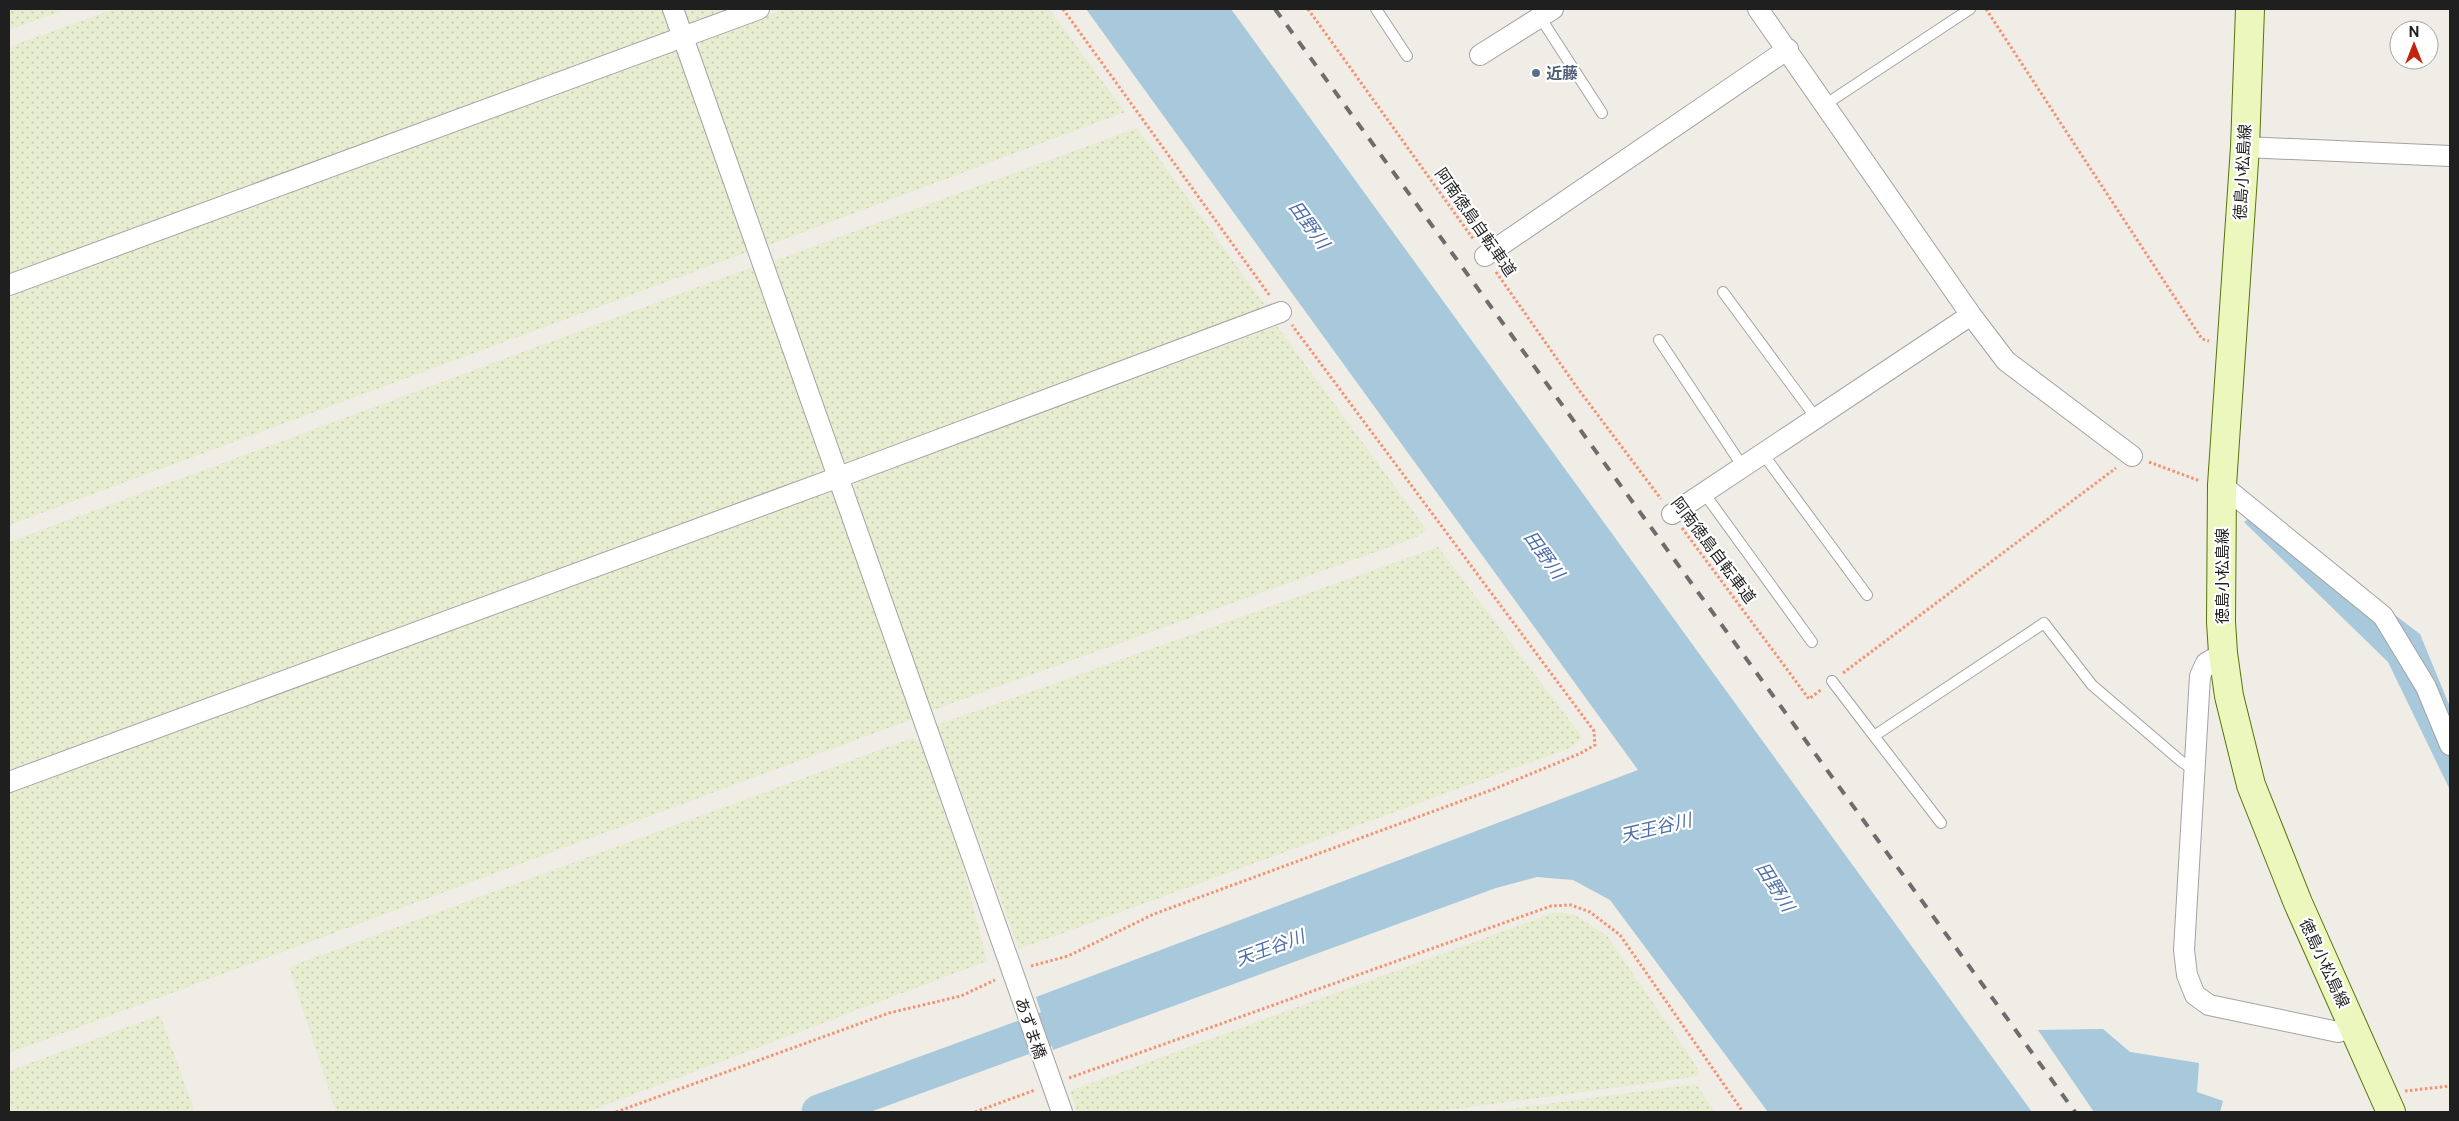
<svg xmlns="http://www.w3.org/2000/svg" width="2459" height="1121" font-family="'Public Sans','Noto Sans JP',sans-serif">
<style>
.farmland{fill:url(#farmland-dots)}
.water{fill:#a8c8db}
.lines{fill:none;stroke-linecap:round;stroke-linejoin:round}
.river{stroke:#a8c8db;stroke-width:35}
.service-casing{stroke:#a3a3a3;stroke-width:12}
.minor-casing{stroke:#a3a3a3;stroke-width:22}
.secondary-casing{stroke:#57720a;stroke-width:30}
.path{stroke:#f49272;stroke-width:3;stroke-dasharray:2.5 2.5;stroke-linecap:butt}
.service{stroke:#fff;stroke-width:10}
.minor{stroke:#fff;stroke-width:20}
.secondary{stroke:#ebf7bc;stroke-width:28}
.rail{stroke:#6d6d6d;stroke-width:4;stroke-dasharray:10 10;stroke-linecap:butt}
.service-dot{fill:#5c6f8a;stroke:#fff;stroke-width:2}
.labels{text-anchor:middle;stroke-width:4.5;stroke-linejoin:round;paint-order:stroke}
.service-label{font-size:16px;font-weight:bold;fill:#4e5e75;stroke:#fff;text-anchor:start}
.street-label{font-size:16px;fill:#1f1f1f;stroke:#fff}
.water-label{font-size:18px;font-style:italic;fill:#4f6faa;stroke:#fff}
</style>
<defs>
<pattern id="farmland-dots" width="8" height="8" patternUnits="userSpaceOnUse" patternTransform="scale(1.25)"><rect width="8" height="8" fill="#e7edd1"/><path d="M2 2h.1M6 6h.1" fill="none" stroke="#c6cbb3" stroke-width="1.8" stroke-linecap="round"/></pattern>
</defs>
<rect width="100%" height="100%" fill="#efede5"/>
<path class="farmland" d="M9,9H68L9,30Z
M114,9H664L671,27L669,33L9,277V47Z
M680,9H736L692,25L683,20Z
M785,9H1049L1125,112L766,246L698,50L702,40Z
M672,50L682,55L750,251L9,525V295Z
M1137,128L1264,304L1259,312L848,465L840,461L771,262Z
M758,265L828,467L822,475L9,774V542Z
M1277,326L1426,529L1417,537L930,711L854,489L858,481Z
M826,487L835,491L915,718L9,1053V792Z
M1438,547L1583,738L1570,748L1019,949L937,725Z
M912,738L923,744L957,844L987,961L587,1112H336L289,967Z
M1556,912L1575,915L1607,936L1697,1067L1699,1076L1433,1112H1077L1070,1091Z
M160,1015L195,1112H9V1071Z
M1696,1084L1715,1112H1487Z"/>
<path class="water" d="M1086,9H1231L2032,1112H1768L1610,900L1573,880L1537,877L1496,888L1053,1050L1036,997L1638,770Z
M2258,512L2420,634L2450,707V790L2388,662L2244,522Z
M2103,1029L2130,1052L2199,1063L2197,1092L2223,1101L2220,1112H2094L2038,1030Z"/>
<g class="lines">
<path class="river" d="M819,1112L1090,1013"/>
<g class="service-casing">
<path id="service" d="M1376,9L1407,56
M1540,17L1602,113
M1826,104L1970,9
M1723,292L1816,418
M1659,340L1743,467
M1763,454L1867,595
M1704,493L1812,642
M1832,681L1874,736L2044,623L2092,685L2182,762L2193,769
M1874,736L1941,823"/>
</g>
<g class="minor-casing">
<path id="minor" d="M673,9L1062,1112
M1758,9L1971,315L2006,361L2132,456
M1480,55L1553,9
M2245,147L2450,156
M1485,256L1788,49
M9,285L759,9
M2222,485L2383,616L2426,687L2450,745
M1672,514L1971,315
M2223,653L2206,663L2200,676L2184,950L2187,975L2195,995L2209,1005L2338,1032L2354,1027
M9,782L839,477L1281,312"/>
</g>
<g class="secondary-casing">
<path id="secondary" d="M2250,9L2245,147L2222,485L2221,622L2223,653L2229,696L2251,785L2298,903L2391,1112"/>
</g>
<path class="path" d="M1063,9L1270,296
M1308,9L1474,240
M1986,9L2202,339L2209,341
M1496,272L1576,386L1661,499
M2149,462L2200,481
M1682,528L1809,699L1822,689
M1843,673L2116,468
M1031,966L1068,956L1154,914L1494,789L1579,754L1595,745L1594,731L1292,325
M1069,1078L1551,906L1571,905L1590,912L1620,935L1743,1112
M2405,1091L2450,1086
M616,1112L889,1013L961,996L995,980
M975,1112L1035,1090"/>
<use href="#service" class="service"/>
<use href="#minor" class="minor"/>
<use href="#secondary" class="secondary"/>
<path class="rail" d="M1275,9L2075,1112"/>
</g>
<circle class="service-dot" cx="1536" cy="73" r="5"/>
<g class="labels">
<g class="service-label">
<text x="1546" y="79">近藤</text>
</g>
<g class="street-label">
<text transform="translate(2242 172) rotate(-87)" y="6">徳島小松島線</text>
<text transform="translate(1476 222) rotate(55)" y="6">阿南徳島自転車道</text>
<text transform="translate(1714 550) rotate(53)" y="6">阿南徳島自転車道</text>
<text transform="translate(2222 576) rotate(-90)" y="6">徳島小松島線</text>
<text transform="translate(2325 963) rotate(65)" y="6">徳島小松島線</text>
<text transform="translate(1031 1028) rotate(71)" y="6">あずま橋</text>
</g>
<g class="water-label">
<text transform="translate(1309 225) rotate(54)" y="6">田野川</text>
<text transform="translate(1544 555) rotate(54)" y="6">田野川</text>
<text transform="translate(1656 828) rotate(-13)" y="6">天王谷川</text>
<text transform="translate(1775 887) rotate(58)" y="6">田野川</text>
<text transform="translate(1270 948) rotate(-20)" y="6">天王谷川</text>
</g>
</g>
<rect width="2459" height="1121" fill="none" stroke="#1f1f1f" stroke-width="20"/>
<g transform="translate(2414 45)"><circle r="24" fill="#ffffff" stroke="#a5a5a5"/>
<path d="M0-4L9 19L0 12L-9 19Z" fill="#c42409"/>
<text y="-8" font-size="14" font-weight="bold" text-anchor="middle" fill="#1f1f1f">N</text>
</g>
</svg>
